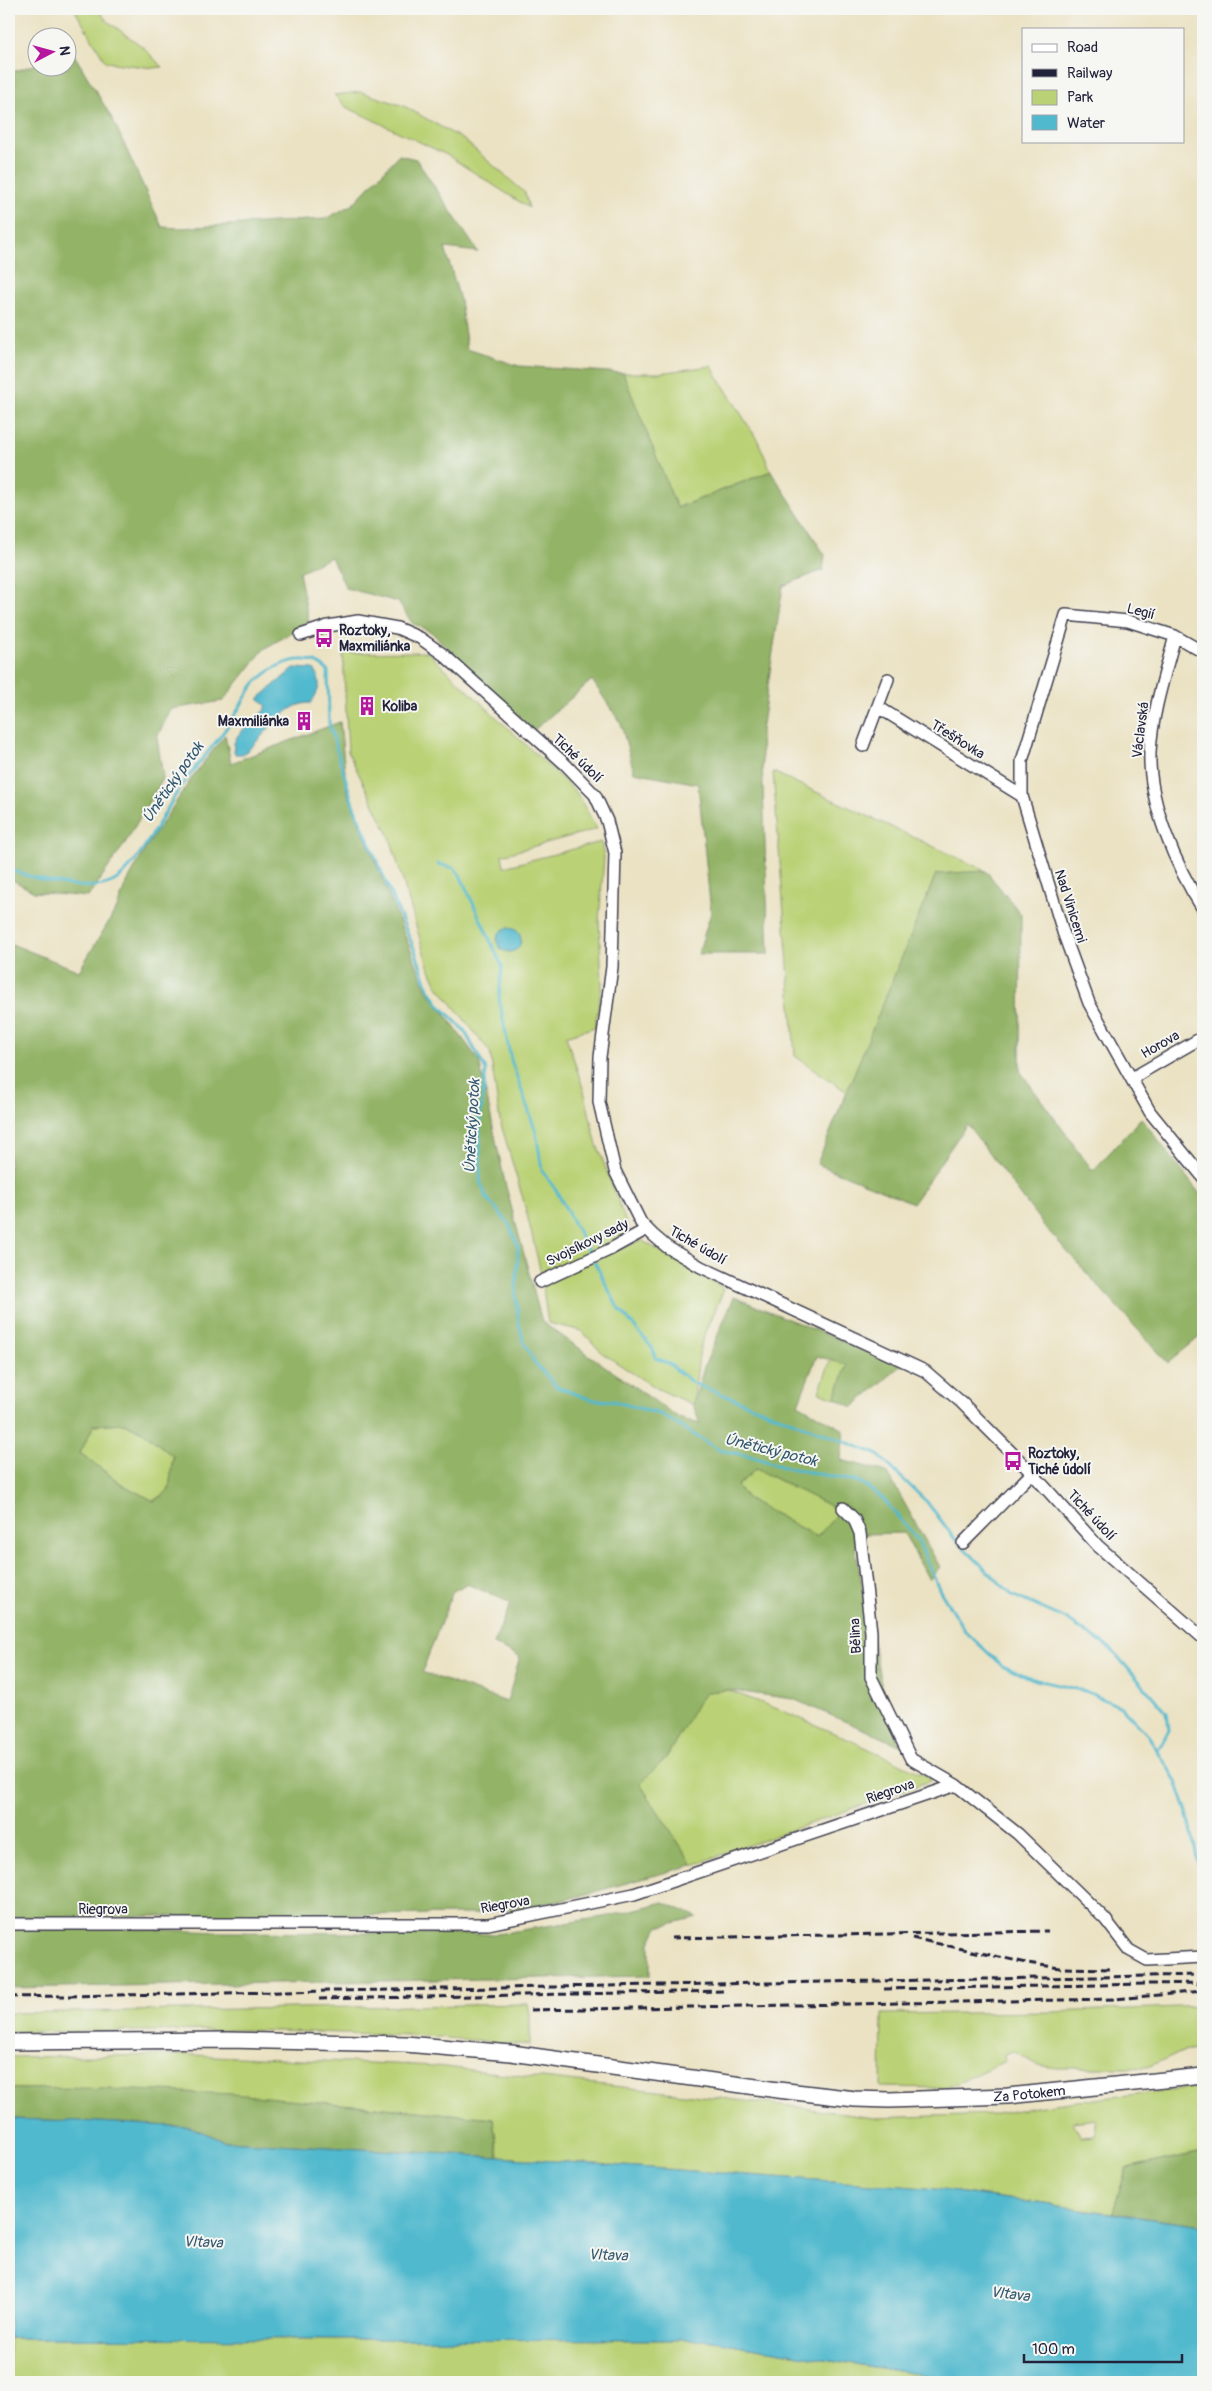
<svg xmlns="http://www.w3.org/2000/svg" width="1212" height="2391" font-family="Pangolin,sans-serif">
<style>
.green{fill:#bad175;stroke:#6e7a58;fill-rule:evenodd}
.forest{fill:#93b366;stroke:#5a6a50;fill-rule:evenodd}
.water{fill:#51b9ce;stroke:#3a6e84}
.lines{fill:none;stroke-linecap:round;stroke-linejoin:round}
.stream{stroke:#51b9ce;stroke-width:3}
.minor-casing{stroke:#403f4f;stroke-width:14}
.secondary-casing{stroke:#403f4f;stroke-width:18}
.minor{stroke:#fff;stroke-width:11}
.secondary{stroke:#fff;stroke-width:15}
.rail{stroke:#22223b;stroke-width:3;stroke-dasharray:8 4;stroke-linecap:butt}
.labels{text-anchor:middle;stroke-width:4;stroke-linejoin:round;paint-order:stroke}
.street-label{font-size:14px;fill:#22223b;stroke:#f6f6f2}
.poi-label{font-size:14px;font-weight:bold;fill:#22223b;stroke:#f6f6f2;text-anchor:start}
.water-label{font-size:15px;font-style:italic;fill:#32576e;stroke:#f6f6f2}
</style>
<rect width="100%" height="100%" fill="#f6f6f2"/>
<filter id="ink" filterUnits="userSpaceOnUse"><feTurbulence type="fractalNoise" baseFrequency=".02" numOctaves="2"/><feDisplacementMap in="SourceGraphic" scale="10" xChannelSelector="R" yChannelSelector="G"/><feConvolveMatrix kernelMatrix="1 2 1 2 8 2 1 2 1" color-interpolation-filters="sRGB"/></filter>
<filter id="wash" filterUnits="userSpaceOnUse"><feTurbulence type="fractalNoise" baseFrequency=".0096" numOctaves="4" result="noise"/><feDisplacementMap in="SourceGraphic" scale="20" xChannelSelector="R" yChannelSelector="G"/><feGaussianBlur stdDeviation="1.12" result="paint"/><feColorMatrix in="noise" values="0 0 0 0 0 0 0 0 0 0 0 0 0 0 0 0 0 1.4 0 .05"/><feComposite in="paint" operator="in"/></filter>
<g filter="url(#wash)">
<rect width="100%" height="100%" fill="#ebe2c3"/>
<path class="green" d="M74,9H98L107,21L143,47L162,67L153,68L106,62Z
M361,92L404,106L464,140L525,193L529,208L447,155L346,107L334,95Z
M711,366L758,441L771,471L676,508L623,373H659Z
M427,652L576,792L597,829L502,855L504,867L601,842L604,857L599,921L602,984L595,1027L566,1036L584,1091L596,1142L630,1233L611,1244L541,1273L525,1206L500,1121L490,1052L437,985L427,963L390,837L348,752L343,653Z
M773,772L986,871L936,874L847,1092L795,1056Z
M641,1240L721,1286L723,1291L700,1347L693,1405L654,1387L602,1353L582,1331L548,1323L542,1282Z
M831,1359L848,1365L835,1398L819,1392Z
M124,1423L143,1432L173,1456L169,1490L153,1501L123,1485L80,1453L94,1425Z
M756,1469L841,1511L817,1537L748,1499L737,1486Z
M727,1690C796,1714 863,1746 929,1777L930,1781L693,1865L640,1784L666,1757L698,1701L707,1692Z
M528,2004L530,2014V2045L412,2035L242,2030L9,2032V2013Z
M1203,2006V2048L1182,2051L1148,2067L1128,2068H1057L1037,2065L1013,2051L1004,2054L1005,2061L947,2088L881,2087L882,2014L1052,2012Z
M191,2055L436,2066L790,2106L873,2118L996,2114L1054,2104L1203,2086V2152L1127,2168L1112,2213L927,2188L498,2157L493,2118C332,2103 171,2087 9,2089V2057ZM1096,2119V2136L1081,2137L1073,2122Z
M9,2338L706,2340L966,2382H9Z"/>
<path class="forest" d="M72,51L113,120L162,227L179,228L325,219L352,205L399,155L416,159L478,252L445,248L460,300L467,349L519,366L623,373L677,508L771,471L825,555L823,570L783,586L761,731L769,954H698L711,913L698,784L634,772L621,724L592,680L533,731L431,632L412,623L398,602L346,588L331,557L299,572L309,622L264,649L223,701L171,709L157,737L163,778L124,845L88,897L34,892L9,878V73L37,64L38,68H68V53Z
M340,722L347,791L426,988L479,1061L505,1183L542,1322L679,1418L700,1424L693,1405L704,1367L734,1297L902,1365L853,1407L835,1398L847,1365L817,1356L798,1404L844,1430L841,1460L887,1472L940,1567L929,1580L904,1533L865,1534L855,1547L887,1715L902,1746L793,1699L727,1690L707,1692L698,1702L666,1758L640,1784L693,1865L557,1902L474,1914L9,1917V943L79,971L117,908L125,886L146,848L193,776L225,735L231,763ZM124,1423L143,1432L173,1456L169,1490L154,1501L123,1485L80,1453L94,1425ZM756,1469L840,1511L817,1537L748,1499L737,1486ZM467,1584L511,1603L493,1644L520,1657L507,1702L422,1672L453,1591Z
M986,871L1021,914L1020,1071L1093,1171L1141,1118L1203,1198V1334L1168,1363L1044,1226L967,1124L913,1203L817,1164L936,874Z
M664,1902L697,1917L658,1927L650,1943V1976L9,1988V1928H114L221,1932L497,1934L609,1916Z
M82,2088L233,2094L493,2118L498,2157L224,2141L190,2127L80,2121L9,2119V2089Z
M1203,2152V2226L1112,2213L1127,2168Z"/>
<path class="water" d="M294,668L314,669C323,683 319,690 311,703C283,702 264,739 243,754H235C227,733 258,722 267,706L258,699Z
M497 940a12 12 0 1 1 24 0a12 12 0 1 1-24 0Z
M9,2119L80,2121L190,2127L224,2141L498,2157L927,2188L1203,2226V2382H966L706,2340L9,2338Z"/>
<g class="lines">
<path class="stream" d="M438,864L454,868L460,875L502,966L499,999L511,1060L536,1132L542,1170L557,1192L591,1256
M9,869C34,879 87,894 112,882C136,871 163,814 178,791C195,765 217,744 233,718C241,707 248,689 258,680C278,662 307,650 328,671L329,723L353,804L415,951L428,987L439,1005L464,1030L486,1070L480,1119V1181L486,1197L509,1224L518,1247L516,1293L518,1318L523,1341L535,1363L557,1387L592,1400L613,1401L660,1414L719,1450L754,1457L783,1467L860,1482L882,1498L918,1540L940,1591L965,1631L1002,1666L1036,1680L1085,1691L1121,1707L1148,1735L1176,1781L1189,1819L1203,1887
M594,1261L617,1306L653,1349L655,1358L668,1363L693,1383L877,1454L927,1502L955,1539L1012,1595L1066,1619L1111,1649L1167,1713L1169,1730L1158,1750"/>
</g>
</g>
<g filter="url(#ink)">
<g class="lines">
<g class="minor-casing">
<path id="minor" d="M301,635L328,626L358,621L397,628L420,638L444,655L565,764L595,795L607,821L615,853L612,967L600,1057L599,1102L615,1171L641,1223L653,1235L667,1247L701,1267L925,1371L962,1403L1032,1473L1098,1546L1203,1638
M1175,636C1165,674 1152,713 1150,752C1148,802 1176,867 1203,909
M1203,652L1175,636L1128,621L1066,615L1022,761V796L1063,932L1089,1003L1150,1112L1203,1177
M878,707L1022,796
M863,746L888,679
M1132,1078L1203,1037
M540,1282L609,1250L647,1229
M843,1508L854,1519L860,1533L871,1632V1677L911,1759L956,1785L1018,1834L1105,1919L1129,1950L1147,1960L1203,1957
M963,1543L1032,1473
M9,1924H488L634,1894L956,1785"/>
</g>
<g class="secondary-casing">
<g id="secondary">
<path id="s1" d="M9,2042L228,2040L405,2044L511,2053L778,2090L855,2099L889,2100L1008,2096L1203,2076"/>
</g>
</g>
<use href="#minor" class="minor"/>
<use href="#secondary" class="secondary"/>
<path class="rail" d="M671,1938L1048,1931
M912,1938L1027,1963L1060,1968L1113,1969
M884,1989L1203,1983
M9,1997L1203,1975
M319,1999L726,1991
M530,2010L1115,1999L1203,1991"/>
</g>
</g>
<defs>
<g id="bus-bare" transform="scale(1.5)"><path d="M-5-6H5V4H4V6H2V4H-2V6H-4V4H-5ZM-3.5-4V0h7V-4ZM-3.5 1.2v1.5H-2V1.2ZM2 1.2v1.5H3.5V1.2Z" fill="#b5179e" stroke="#f6f6f2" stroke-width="2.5" paint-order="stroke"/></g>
<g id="building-bare" transform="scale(1.5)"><path d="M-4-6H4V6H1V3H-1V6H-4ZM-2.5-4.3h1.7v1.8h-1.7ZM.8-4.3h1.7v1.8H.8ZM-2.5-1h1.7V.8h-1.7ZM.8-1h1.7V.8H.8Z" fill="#b5179e" stroke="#f6f6f2" stroke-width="2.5" paint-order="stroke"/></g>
</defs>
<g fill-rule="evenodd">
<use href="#bus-bare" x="324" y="638"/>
<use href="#building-bare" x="367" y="706"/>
<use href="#building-bare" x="304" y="721"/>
<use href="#bus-bare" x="1013" y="1461"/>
</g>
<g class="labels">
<g class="street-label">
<text transform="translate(1141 611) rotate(15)" y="5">Legií</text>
<text transform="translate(1140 730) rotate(-83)" y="5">Václavská</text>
<text transform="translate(958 739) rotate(32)" y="5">Třešňovka</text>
<text transform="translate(578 758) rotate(44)" y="5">Tiché údolí</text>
<text transform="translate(1071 906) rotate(72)" y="5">Nad Vinicemi</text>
<text transform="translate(1160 1044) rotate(-30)" y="5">Horova</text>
<text transform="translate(587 1242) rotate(-26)" y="5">Svojsíkovy sady</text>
<text transform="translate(698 1245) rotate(30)" y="5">Tiché údolí</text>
<text transform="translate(1092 1515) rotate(47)" y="5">Tiché údolí</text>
<text transform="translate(855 1636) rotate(-93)" y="5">Bělina</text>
<text transform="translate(890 1791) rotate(-19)" y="5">Riegrova</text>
<text transform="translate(505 1904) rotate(-10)" y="5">Riegrova</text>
<text x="103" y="1914">Riegrova</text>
<text dy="5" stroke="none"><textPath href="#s1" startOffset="1024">Za Potokem</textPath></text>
</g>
<g class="poi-label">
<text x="339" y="635">Roztoky,<tspan x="339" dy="16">Maxmiliánka</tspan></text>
<text x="382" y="711">Koliba</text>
<text x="289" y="726" text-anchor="end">Maxmiliánka</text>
<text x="1028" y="1458">Roztoky,<tspan x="1028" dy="16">Tiché údolí</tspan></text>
</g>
<g class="water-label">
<text transform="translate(173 782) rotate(-55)" y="5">Únětický potok</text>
<text transform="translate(472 1126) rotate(-87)" y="5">Únětický potok</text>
<text transform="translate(771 1450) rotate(14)" y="5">Únětický potok</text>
<text transform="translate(203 2242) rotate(2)" y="5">Vltava</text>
<text transform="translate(608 2255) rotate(2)" y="5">Vltava</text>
<text transform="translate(1010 2294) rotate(7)" y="5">Vltava</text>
</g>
</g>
<rect width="1212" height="2391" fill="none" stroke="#f6f6f2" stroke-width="30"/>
<rect x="1022" y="28" width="162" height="115" fill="#f6f6f2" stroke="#a1a1a9"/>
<rect x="1032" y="44" width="25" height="8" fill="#ffffff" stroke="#a1a1a9"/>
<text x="1067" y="52" font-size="15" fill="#22223b">Road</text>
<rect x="1032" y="69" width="25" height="8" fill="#22223b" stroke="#a1a1a9"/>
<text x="1067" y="78" font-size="15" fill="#22223b">Railway</text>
<rect x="1032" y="90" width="25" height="15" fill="#bad175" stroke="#a1a1a9"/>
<text x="1067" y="102" font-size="15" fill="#22223b">Park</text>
<rect x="1032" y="115" width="25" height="15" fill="#51b9ce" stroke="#a1a1a9"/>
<text x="1067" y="128" font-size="15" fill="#22223b">Water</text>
<g transform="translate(52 52) rotate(84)"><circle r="24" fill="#f6f6f2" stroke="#a1a1a9"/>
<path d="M0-4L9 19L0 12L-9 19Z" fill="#b5179e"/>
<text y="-8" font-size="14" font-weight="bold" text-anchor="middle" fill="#22223b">N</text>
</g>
<path d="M1024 2354v8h158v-8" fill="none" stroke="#22223b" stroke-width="2.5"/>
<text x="1032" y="2354" font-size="15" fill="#22223b" stroke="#f6f6f2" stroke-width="4" paint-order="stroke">100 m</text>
</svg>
